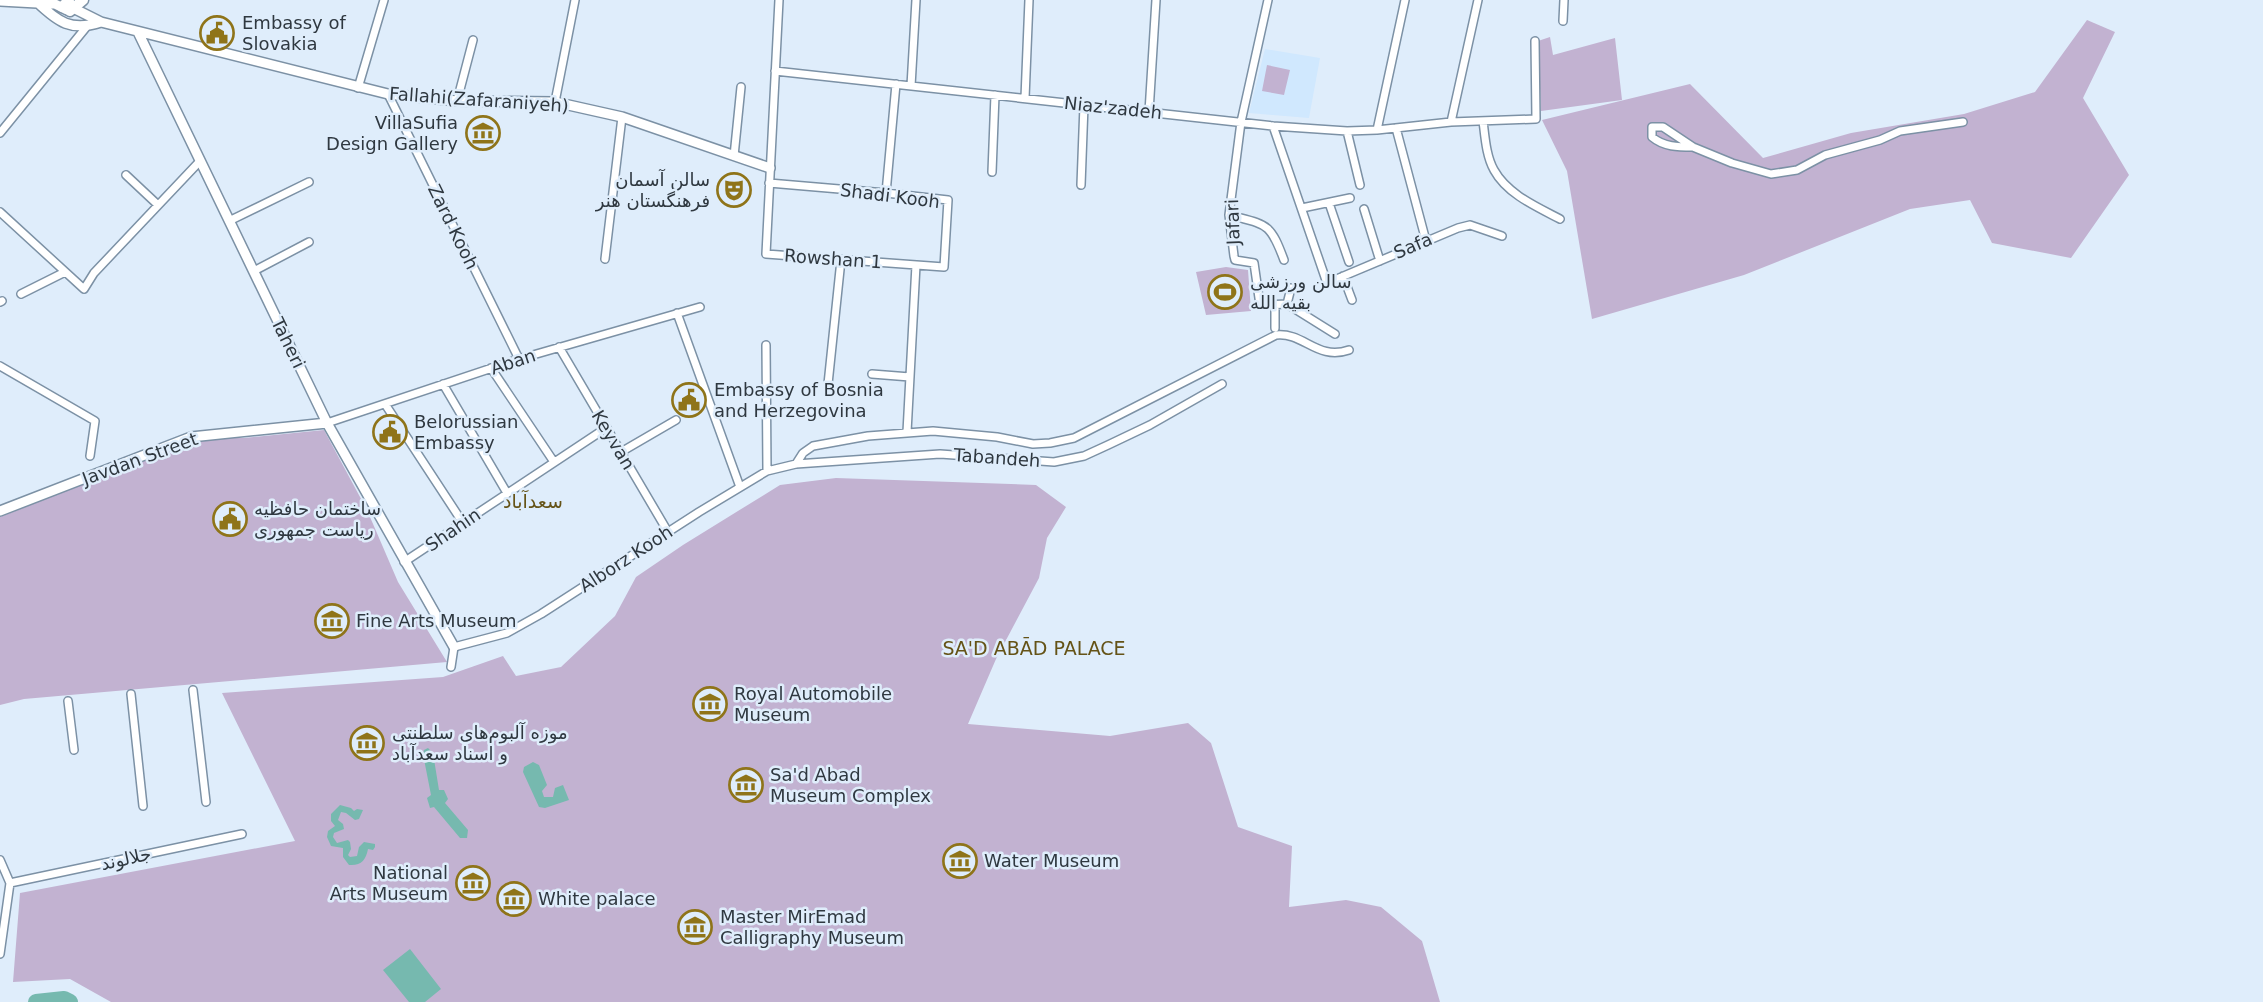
<svg xmlns="http://www.w3.org/2000/svg" width="2263" height="1002" font-family="'DejaVu Sans','Noto Sans Arabic',sans-serif">
<style>
.built{fill:#d0e8fe}
.green{fill:#c2b2d1}
.water{fill:#76b9af}
.lines{fill:none;stroke-linecap:round;stroke-linejoin:round}
.river{stroke:#76b9af;stroke-width:16}
.minor-casing{stroke:#7c91a5;stroke-width:10}
.tertiary-casing{stroke:#7c91a5;stroke-width:12}
.secondary-casing{stroke:#7c91a5;stroke-width:13}
.minor{stroke:#fff;stroke-width:7}
.tertiary{stroke:#fff;stroke-width:9}
.secondary{stroke:#fff;stroke-width:10}
.labels{text-anchor:middle;stroke-width:5;stroke-linejoin:round;paint-order:stroke}
.poi-label{font-size:18px;fill:#2f3840;stroke:#dfedfb;text-anchor:start}
.street-label{font-size:18px;fill:#2f3840;stroke:#dfedfb}
.neighbourhood-label{font-size:19px;fill:#655317;stroke:#dfedfb}
</style>
<rect width="100%" height="100%" fill="#dfedfb"/>
<path class="built" d="M1265,49L1320,58L1309,118L1249,113Z"/>
<path class="green" d="M2087,20L2115,32L2083,98L2129,175L2071,258L1992,243L1970,200L1910,209L1744,275L1592,319L1567,171L1542,120L1690,84L1763,158L1851,133L1964,114L2035,92Z
M1550,37L1553,55L1615,38L1622,100L1541,111L1538,41Z
M1267,65L1290,70L1284,95L1262,91Z
M1226,267L1248,270L1251,311L1206,315L1196,272Z
M324,430L367,510L398,582L447,662L24,699L0,705V517L191,442L213,438H244Z
M836,478L1036,485L1066,507L1047,538L1039,578L996,659L968,724L1110,736L1188,723L1211,743L1238,827L1292,846L1289,907L1346,900L1381,907L1422,941L1440,1002H111L70,979L13,982L20,893L295,841L222,693L443,677L503,656L516,676L561,667L615,616L636,577L683,545L780,485Z"/>
<path class="water" d="M428,748L433,753L439,790H444L448,799L445,803L468,830L467,838H460L434,807L430,808L427,798L431,795L423,754L424,750Z
M533,762L539,765L547,785L542,791L544,797H553L555,788L563,785L569,800L545,808L539,807L523,772L524,767Z
M340,805L351,808L354,811L357,809L363,810L359,819L355,820L346,813L341,812L338,820L343,824L344,829L334,833L333,837L337,843L348,840L350,842L351,849L348,855L350,857L357,856L359,847L364,842L375,844V847L373,850L368,849C366,860 361,866 349,865L343,857V848L331,846L327,837L328,831L335,826L331,821V814Z
M410,949L441,989L425,1002H409L383,970Z"/>
<g class="lines">
<path class="river" d="M36,1002L64,999L70,1002"/>
<g class="minor-casing">
<path id="minor" d="M1268,0L1241,122L1229,215L1234,256L1235,260L1254,263L1260,305L1287,304L1335,334
M1563,21L1564,0
M775,71L1273,126L1347,131L1377,130L1451,122L1536,119L1535,41
M911,86L916,0
M358,88L384,0
M388,94L519,359
M1025,98L1029,0
M457,101L473,40
M555,102L575,0
M1149,112L1156,0
M1483,121C1485,136 1486,156 1494,170C1507,194 1537,207 1560,219
M1451,122L1478,0
M1273,126L1327,283L1458,228L1470,225L1502,236
M1396,128L1426,241
M1377,130L1405,0
M1347,131L1360,185
M0,133L88,25
M1693,147C1678,147 1664,147 1652,137V127H1663L1693,147L1732,163L1771,174L1797,170L1825,155L1880,140L1900,131L1963,122
M734,156L741,87
M992,172L995,95
M126,175L158,205
M769,183L886,193L948,200L944,267L766,254L779,0
M1081,185L1084,105
M886,193L896,84
M1329,203L1349,262
M1302,208L1350,198
M1364,209L1380,261
M0,212L84,289L94,273L200,161
M1229,215C1267,225 1270,222 1284,260
M229,221L309,182
M605,259L622,117
M254,271L309,242
M1343,276L1352,300
M21,294L65,272
M0,302L2,301
M1287,304L1291,288
M1275,305V328
M677,313L740,487
M766,345L767,471
M559,347L668,532
M0,366L95,421L90,456
M491,368L554,462
M872,374L910,377
M443,384L507,493
M828,384L841,260
M385,404L463,523
M327,423L519,359L700,307
M907,432L916,265
M621,452L676,420
M796,464L803,453L813,446L868,436L933,431L997,437L1033,444L1050,443L1074,438L1276,335C1304,332 1317,361 1349,350
M404,562L606,428
M451,667L454,647L507,633L541,614L699,512L767,471L796,464L940,454L1054,462L1084,456L1108,445L1150,425L1222,384
M193,690L206,802
M131,694L143,806
M68,701L74,750
M0,860L10,883L0,954
M10,883L242,834"/>
</g>
<g class="tertiary-casing">
<path id="tertiary" d="M0,1L55,4L67,10
M37,2C58,22 71,32 101,22
M69,6L101,22L388,94L457,101L555,102L622,117L770,168
M138,32L327,423L454,647
M0,511L191,437L327,423"/>
</g>
<g class="secondary-casing">
<path id="secondary" d="M62,7L69,0
M70,11L83,0"/>
</g>
<use href="#minor" class="minor"/>
<use href="#tertiary" class="tertiary"/>
<use href="#secondary" class="secondary"/>
</g>
<defs>
<g id="civic-ring" transform="scale(1.75)"><circle r="9.5" fill="#dfedfb" stroke="#8f7419" stroke-width="1.5"/><path d="M-.6-6.5H3V-4.5H.6V-3L4-1V1h2V6H-6V1h2V-1L-.6-3ZM-1.2 2.5V6h2.4V2.5Z" fill="#8f7419"/></g>
<g id="museum-ring" transform="scale(1.75)"><circle r="9.5" fill="#dfedfb" stroke="#8f7419" stroke-width="1.5"/><path d="M0-6L6-3V-2H-6V-3ZM-5-1h2V3h-2ZM-1-1h2V3h-2ZM3-1h2V3H3ZM-6 4H6V6H-6Z" fill="#8f7419"/></g>
<g id="theatre-ring" transform="scale(1.75)"><circle r="9.5" fill="#dfedfb" stroke="#8f7419" stroke-width="1.5"/><path d="M-5-5.5Q0-4 5-5.5V0Q5 5 0 6Q-5 5-5 0ZM-3.3-2.5H-1v1.5H-3.3ZM1-2.5H3.3v1.5H1ZM-2.8 1Q0 5.5 2.8 1Z" fill="#8f7419"/></g>
<g id="stadium-ring" transform="scale(1.75)"><circle r="9.5" fill="#dfedfb" stroke="#8f7419" stroke-width="1.5"/><path d="M0-5a6.5 5 0 1 0 0 10a6.5 5 0 1 0 0-10ZM-3.5-1.8h7v3.6h-7Z" fill="#8f7419"/></g>
</defs>
<g fill-rule="evenodd">
<use href="#civic-ring" x="217" y="33"/>
<use href="#museum-ring" x="483" y="133"/>
<use href="#theatre-ring" x="734" y="190"/>
<use href="#stadium-ring" x="1225" y="292"/>
<use href="#civic-ring" x="689" y="400"/>
<use href="#civic-ring" x="390" y="432"/>
<use href="#civic-ring" x="230" y="519"/>
<use href="#museum-ring" x="332" y="621"/>
<use href="#museum-ring" x="710" y="704"/>
<use href="#museum-ring" x="367" y="743"/>
<use href="#museum-ring" x="746" y="785"/>
<use href="#museum-ring" x="960" y="861"/>
<use href="#museum-ring" x="473" y="883"/>
<use href="#museum-ring" x="514" y="899"/>
<use href="#museum-ring" x="695" y="927"/>
</g>
<g class="labels">
<g class="poi-label">
<text x="242" y="29">Embassy of<tspan x="242" dy="21">Slovakia</tspan></text>
<text x="458" y="129" text-anchor="end">VillaSufia<tspan x="458" dy="21">Design Gallery</tspan></text>
<text x="710" y="186" text-anchor="end">سالن آسمان<tspan x="710" dy="21">فرهنگستان هنر</tspan></text>
<text x="1250" y="288">سالن ورزشی<tspan x="1250" dy="21">بقیه الله</tspan></text>
<text x="714" y="396">Embassy of Bosnia<tspan x="714" dy="21">and Herzegovina</tspan></text>
<text x="414" y="428">Belorussian<tspan x="414" dy="21">Embassy</tspan></text>
<text x="254" y="515">ساختمان حافظیه<tspan x="254" dy="21">ریاست جمهوری</tspan></text>
<text x="356" y="627">Fine Arts Museum</text>
<text x="734" y="700">Royal Automobile<tspan x="734" dy="21">Museum</tspan></text>
<text x="392" y="739">موزه آلبوم‌های سلطنتی<tspan x="392" dy="21">و اسناد سعدآباد</tspan></text>
<text x="770" y="781">Sa'd Abad<tspan x="770" dy="21">Museum Complex</tspan></text>
<text x="984" y="867">Water Museum</text>
<text x="448" y="879" text-anchor="end">National<tspan x="448" dy="21">Arts Museum</tspan></text>
<text x="538" y="905">White palace</text>
<text x="720" y="923">Master MirEmad<tspan x="720" dy="21">Calligraphy Museum</tspan></text>
</g>
<g class="street-label">
<text transform="translate(479 100) rotate(4)" y="6">Fallahi(Zafaraniyeh)</text>
<text transform="translate(1113 108) rotate(6)" y="6">Niaz'zadeh</text>
<text transform="translate(890 196) rotate(7)" y="6">Shadi Kooh</text>
<text transform="translate(1233 222) rotate(-92)" y="6">Jafari</text>
<text transform="translate(453 227) rotate(64)" y="6">Zard Kooh</text>
<text transform="translate(1413 246) rotate(-23)" y="6">Safa</text>
<text transform="translate(833 259) rotate(4)" y="6">Rowshan 1</text>
<text transform="translate(288 343) rotate(64)" y="6">Taheri</text>
<text transform="translate(513 362) rotate(-18)" y="6">Aban</text>
<text transform="translate(613 440) rotate(59)" y="6">Keyvan</text>
<text transform="translate(997 458) rotate(4)" y="6">Tabandeh</text>
<text transform="translate(140 459) rotate(-20)" y="6">Javdan Street</text>
<text transform="translate(453 530) rotate(-34)" y="6">Shahin</text>
<text transform="translate(626 559) rotate(-33)" y="6">Alborz Kooh</text>
<text transform="translate(126 859) rotate(-12)" y="6">جلالوند</text>
</g>
<g class="neighbourhood-label">
<text x="533" y="508">سعدآباد</text>
<text x="1034" y="655">SA'D ABĀD PALACE</text>
</g>
</g>
</svg>
